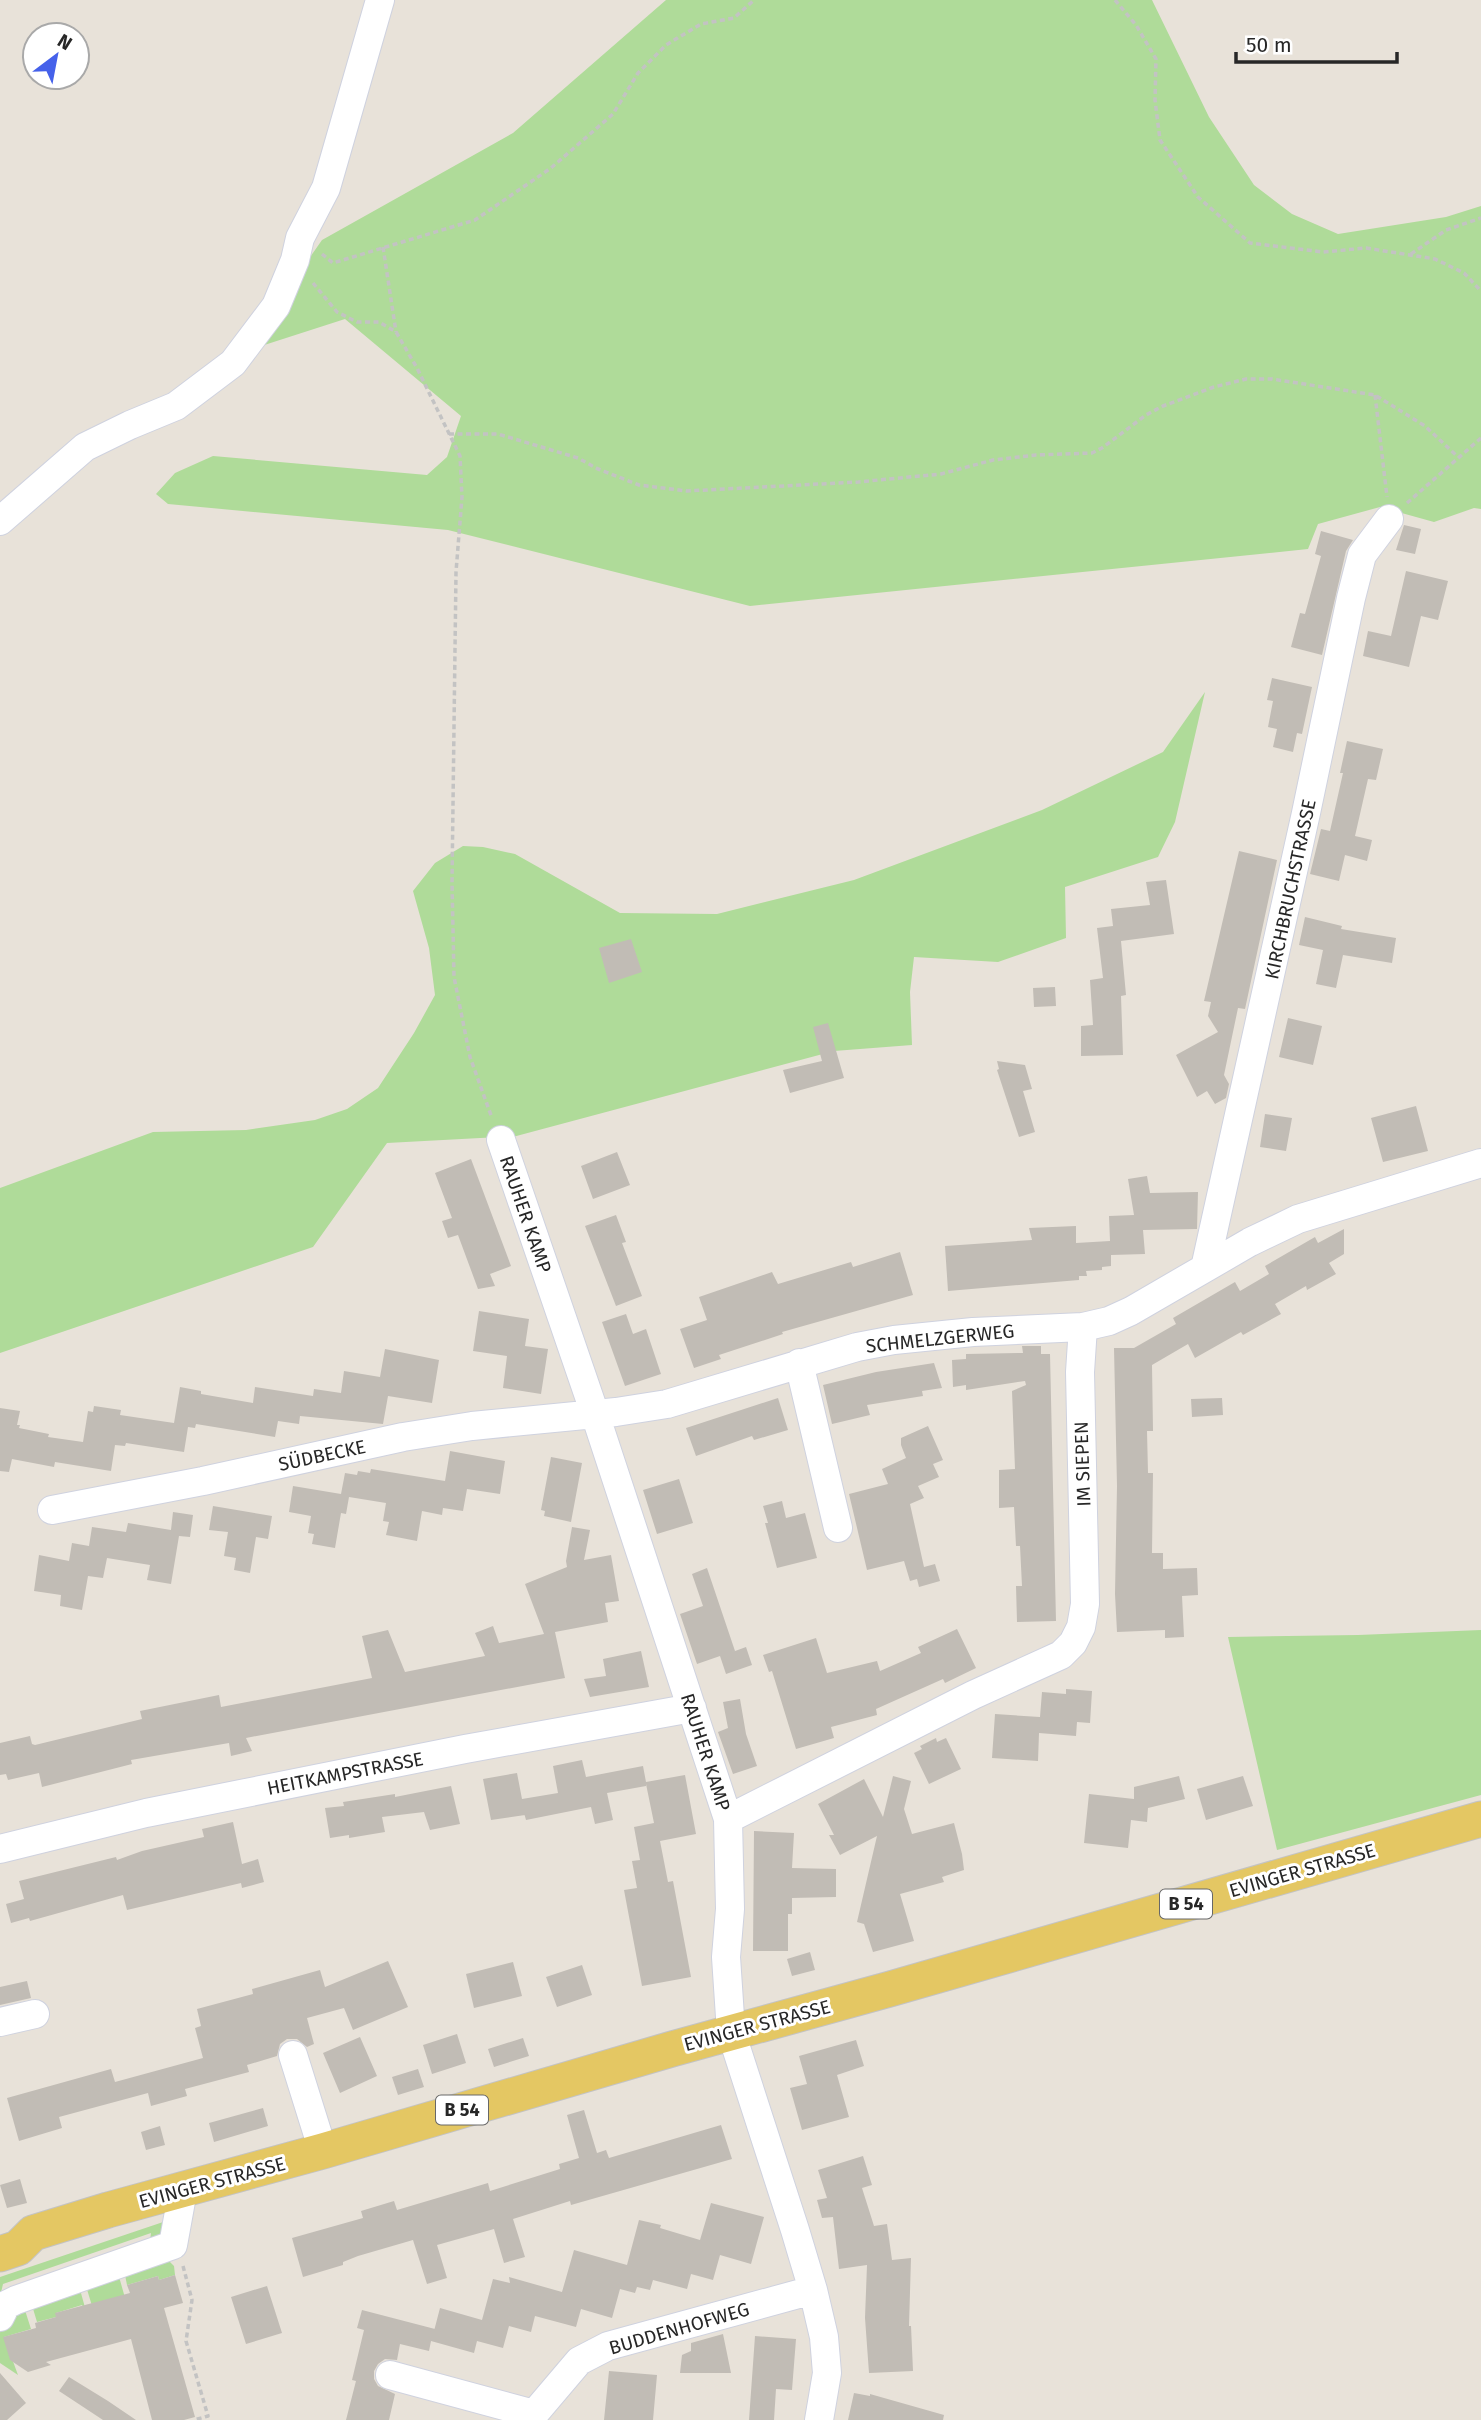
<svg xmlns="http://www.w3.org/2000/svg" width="1481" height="2420" font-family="'Fira Sans',sans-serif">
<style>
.green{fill:#afdb99}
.building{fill:#c1bcb5}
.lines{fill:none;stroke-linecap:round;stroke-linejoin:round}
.minor-casing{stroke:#cfd2df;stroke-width:30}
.major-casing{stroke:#c3c3c3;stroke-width:37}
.path{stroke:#c3c3c3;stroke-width:3.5;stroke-dasharray:5 3.5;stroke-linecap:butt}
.minor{stroke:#fff;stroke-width:28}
.major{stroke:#e4c763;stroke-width:35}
.labels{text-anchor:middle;stroke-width:6;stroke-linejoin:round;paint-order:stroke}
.shield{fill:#fff;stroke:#686868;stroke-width:2}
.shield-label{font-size:18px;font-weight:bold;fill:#272727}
.street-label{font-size:19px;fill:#272727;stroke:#fff}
</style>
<rect width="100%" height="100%" fill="#e8e2d9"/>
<path class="green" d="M666,0H1152L1209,117L1254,185L1292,214L1338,234L1446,217L1481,206V509L1474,508L1434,522L1380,507L1318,524L1308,549L750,606L448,530L168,504L156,494L175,473L213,456L427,475L447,457L461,416L345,319L255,348L276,306L322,240L513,133Z
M1205,692L1175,822L1158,857L1065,887L1066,938L998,962L914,957L910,992L912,1045L834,1051L501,1140L499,1137L387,1143L313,1247L0,1353V1188L153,1132L246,1130L315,1120L347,1109L378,1088L414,1033L435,995L429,948L413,891L435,863L463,846L483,847L515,854L620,913L717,914L854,880L1042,810L1163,752Z
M1481,1630V1795L1277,1850L1228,1637L1358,1635Z
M175,2218L149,2249L151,2233L3,2284L0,2297V2277Z
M167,2259L174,2266L175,2275L159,2280L158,2276L127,2285L124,2270Z
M118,2273L127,2305L93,2309L85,2283Z
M79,2286L86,2311L82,2305L56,2313V2317L37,2322L31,2302Z
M23,2304L31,2329L4,2337L18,2375L0,2363V2333L1,2328Z"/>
<path class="building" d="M1404,525L1421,529L1415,554L1396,550Z
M1321,531L1353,540L1346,551L1322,655L1291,647L1300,613L1305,614L1321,556L1315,554Z
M1406,571L1448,581L1438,620L1421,616L1409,667L1363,656L1368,631L1391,636Z
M1272,678L1312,687L1302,734L1297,733L1293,752L1273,747L1277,729L1268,727L1273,701L1267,700Z
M1347,741L1383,749L1376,780L1368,779L1355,836L1372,840L1367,861L1345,855L1339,881L1310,874L1321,829L1330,831L1343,773H1340Z
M1239,851L1277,860L1245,1009L1238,1008L1224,1075L1229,1084L1226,1098L1215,1104L1207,1091L1197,1097L1176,1055L1218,1032L1208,1016L1211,1002L1204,1001Z
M1166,880L1174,934L1121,941L1126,995L1121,996L1123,1055L1081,1056V1026L1093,1025L1090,980L1103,978L1097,928L1113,926L1111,909L1150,905L1146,882Z
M1305,917L1342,926L1341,929L1396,938L1392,963L1343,955L1336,988L1316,984L1323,950L1299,945Z
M631,939L642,972L609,983L599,948Z
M1055,987L1056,1006L1034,1007L1033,988Z
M1288,1018L1322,1026L1313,1065L1279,1057Z
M828,1023L844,1078L790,1093L783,1070L822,1061L813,1027Z
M997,1061L1025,1065L1032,1089L1023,1091L1035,1132L1019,1137L997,1070L999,1069Z
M1416,1106L1428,1151L1383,1162L1371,1118Z
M1265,1114L1292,1118L1286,1151L1260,1147Z
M617,1152L630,1185L593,1199L581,1166Z
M471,1159L511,1266L490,1274L495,1286L478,1289L458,1235L448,1238L442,1221L452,1218L435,1173Z
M1147,1176L1150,1193L1198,1192L1197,1229L1143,1230L1145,1254L1111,1255V1266L1102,1267V1270L1086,1271L1087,1276H1079V1280L948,1291L945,1246L1032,1240L1029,1228L1076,1226V1243L1110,1241L1109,1216L1134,1215L1128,1179Z
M616,1215L626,1242L622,1243L642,1296L616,1306L585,1226Z
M1344,1229V1254L1329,1263L1336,1274L1307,1290L1306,1286L1275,1304L1281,1314L1243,1335L1241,1332L1195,1358L1188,1344L1152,1365L1153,1431H1147L1148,1473H1153L1152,1553H1163V1569L1197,1568L1198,1595L1182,1596L1184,1637L1165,1638V1630L1117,1632L1115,1594L1117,1486L1114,1348H1134L1176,1324L1173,1318L1235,1282L1240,1291L1269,1274L1265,1266L1315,1237L1318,1243Z
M900,1252L913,1295L782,1332L783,1334L719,1355L721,1359L694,1368L680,1329L707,1320L699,1297L772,1272L778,1284L851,1262L853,1267Z
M479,1311L529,1319L525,1346L548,1349L541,1394L503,1388L507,1356L473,1351Z
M626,1314L633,1334L646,1329L661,1374L625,1386L602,1322Z
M1022,1346H1041V1354H1050L1056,1621L1017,1622L1016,1586H1022L1020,1546H1016L1014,1507L999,1508V1470L1015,1469L1012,1391L1026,1385L1025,1381L966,1390V1385L953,1387L952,1360L966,1359V1354L1023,1353Z
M385,1349L439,1360L432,1403L388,1396L383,1424L300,1416L299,1424L278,1421L275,1437L196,1424L195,1428L188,1427L184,1452L126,1443L125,1446L115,1445L111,1471L55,1462L54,1467L12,1459L9,1472L0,1471V1408L20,1411L17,1425H20L19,1428L49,1434L48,1437L83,1442L88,1411L93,1412L94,1406L121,1410L120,1415L174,1423L180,1387L201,1391V1394L253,1403L255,1387L313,1396L314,1389L341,1393L344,1371L380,1377Z
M934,1363L942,1388L922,1391L923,1396L867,1405L870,1415L832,1424L823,1385L876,1372Z
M778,1398L788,1430L754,1440L752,1436L696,1456L686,1428Z
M1222,1398L1223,1415L1192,1417L1191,1399Z
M928,1426L943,1460L933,1464L939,1477L918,1486L924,1498L910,1504L924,1567L935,1564L940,1581L919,1587L917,1579L910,1581L904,1561L867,1570L849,1494L888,1484L882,1469L906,1458L901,1445V1438Z
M450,1451L505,1461L500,1494L467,1489L463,1511L443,1508L442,1515L422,1511L417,1541L386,1535L389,1522L383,1521L386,1503L349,1497L346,1514L341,1513L335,1548L312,1544L314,1534L308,1533L311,1516L289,1512L293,1486L341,1494L345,1473L357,1475L358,1471L370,1473L371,1469L445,1481Z
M551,1457L582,1463L571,1522L544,1516L545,1511L541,1510Z
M679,1479L693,1523L657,1534L643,1490Z
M782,1501L786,1518L805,1513L817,1558L777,1568L765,1523H768L763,1506Z
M213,1506L272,1516L268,1539L256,1537L250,1573L234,1570L236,1558L224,1556L228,1532L209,1530Z
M173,1512L193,1515L190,1537L179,1536L171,1584L147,1580L150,1565L107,1558L103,1578L88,1576L82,1610L60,1606L61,1595L34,1591L39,1555L69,1561L72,1543L89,1546L92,1527L126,1532L128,1523L171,1530Z
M572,1527L590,1530L584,1560L611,1555L619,1601L605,1603L608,1622L555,1632L565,1678L246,1738L252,1751L231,1756L229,1743L131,1760L132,1764L42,1787L39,1773L8,1780L6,1774L0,1775V1743L30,1736L32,1744L35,1745L142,1719L140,1711L219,1695L221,1707L372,1678L362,1636L388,1630L405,1672L485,1656L475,1633L493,1626L499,1643L544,1634L525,1584L567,1567L566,1561Z
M707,1568L735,1651L727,1654L746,1647L752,1665L726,1674L720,1656L697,1664L680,1614L703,1606L692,1574Z
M957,1629L976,1668L945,1683L943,1679L876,1709L877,1715L831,1727L834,1738L796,1749L772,1671L769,1672L763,1655L816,1638L827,1673L877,1661L880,1671L921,1653L918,1647Z
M641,1651L649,1687L590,1697L584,1679L606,1676L603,1659Z
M1066,1689L1092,1691L1090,1723L1077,1722L1076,1736L1039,1733L1038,1761L992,1758L995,1714L1040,1717L1042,1692L1066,1694Z
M740,1699L746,1734L757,1766L733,1774L718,1732L728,1728L723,1702Z
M936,1738L937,1742L946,1738L961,1769L929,1784L914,1753L922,1749L920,1746Z
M582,1760L586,1777L643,1766L646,1782L685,1775L696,1834L660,1841L668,1882L673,1881L691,1977L642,1986L624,1890L637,1888L632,1861L640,1860L634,1827L654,1823L646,1784V1786L607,1793L613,1820L595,1824L591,1807L526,1820L523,1809L525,1815L491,1820L483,1779L517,1773L522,1799L558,1793L553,1766Z
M893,1776L911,1781L904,1809L912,1834L954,1823L962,1854L964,1870L942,1877L944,1882L900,1894L914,1941L873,1952L864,1924L857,1922L877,1836L840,1855L829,1835H834L818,1804L864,1779L883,1817Z
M1179,1776L1185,1799L1148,1808L1147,1822L1131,1820L1128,1848L1084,1843L1089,1794L1134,1799V1787Z
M1243,1776L1253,1806L1206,1820L1197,1789Z
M451,1786L460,1824L430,1830L424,1812L382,1817L385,1832L349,1838V1835L330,1838L325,1808L344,1806L343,1802L395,1794V1797Z
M233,1822L242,1864L258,1859L264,1882L242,1888L241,1883L127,1910L123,1895L30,1921L29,1918L11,1923L6,1904L24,1899L19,1881L116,1857L117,1860L142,1851L204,1837L202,1829Z
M754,1831L794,1833L792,1868L836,1869V1897L792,1898V1914H788V1951H753Z
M810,1952L815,1970L792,1976L787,1959Z
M388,1961L408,2007L353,2030L344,2008L307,2018L314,2044L307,2047L297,2039H287L280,2044L277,2056L247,2065L249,2072L185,2089L187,2096L151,2106L148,2093L59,2117L62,2128L19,2141L7,2098L111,2069L115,2082L203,2058L195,2028L201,2026L197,2009L253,1994L252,1989L320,1970L325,1987Z
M513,1962L522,1996L474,2008L466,1974Z
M582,1965L592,1995L557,2007L546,1977Z
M27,1981L31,1998L0,2005V1987Z
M457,2034L466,2063L432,2074L423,2045Z
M360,2037L377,2076L340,2093L323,2053Z
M523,2038L529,2056L494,2067L488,2049Z
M856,2040L864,2066L837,2075L849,2117L802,2130L790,2088L807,2084L799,2056Z
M418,2069L424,2087L398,2095L392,2077Z
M263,2108L268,2126L214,2142L209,2123Z
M584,2110L597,2153L606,2150L609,2158L721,2125L732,2159L571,2205L570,2201L513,2219L525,2257L504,2263L494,2229L437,2245L447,2278L427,2284L413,2240L358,2256L343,2262V2265L303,2277L292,2238L363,2218L361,2211L394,2201L397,2210L488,2183L490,2191L560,2169L559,2164L579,2158L567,2115Z
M160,2126L165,2145L146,2150L141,2132Z
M863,2156L872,2185L862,2188L874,2226L887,2224L892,2260L911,2258L909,2326H911L913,2371L869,2373L865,2318L867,2265L839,2269L833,2217L822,2218L817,2200L827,2198L818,2170Z
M20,2179L27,2203L7,2208L0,2185Z
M711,2203L764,2217L751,2264L720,2255L713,2280L691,2274L687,2289L653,2280L650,2290L637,2287L635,2293L620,2289L612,2318L581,2309L576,2327L535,2316L531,2332L509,2326L503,2348L477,2341L474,2353L431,2341L429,2351L400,2344L397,2360L385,2359L378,2364L374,2371V2379L378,2386L395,2394L389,2420H346L356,2381L352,2380L364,2330L357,2328L362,2310L435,2329L434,2331L440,2308L482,2320L493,2279L510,2283L509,2277L562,2292L574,2250L627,2265L639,2220L661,2225L660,2228L700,2240Z
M175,2275L183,2303L164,2308L195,2417L184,2420H152L131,2339L46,2362L51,2365L28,2372L10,2360L3,2337L36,2328L35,2323L56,2317L55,2313L130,2293L127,2285L158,2276L159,2280Z
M267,2286L282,2333L246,2344L231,2297Z
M723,2334L731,2373H680L682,2355L691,2351V2343Z
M755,2336L796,2339L792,2390L776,2389L774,2420H749Z
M609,2371L657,2375L653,2420H604Z
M0,2373L26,2403L7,2420H0Z
M69,2377L108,2401L136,2420H103L59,2391Z
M854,2393L870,2396V2394L944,2415L943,2420H848Z"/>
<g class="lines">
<g class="minor-casing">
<path id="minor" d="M0,521L85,447L130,425L176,406L233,363L276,306L295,260L300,238L326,188L380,0
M501,1140L595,1414L728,1819L730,1909L726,1957L731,2032L795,2230L813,2290L824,2337L827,2373L819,2420
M1205,1268L1306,813L1351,598L1362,555L1389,519
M799,1363L838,1528
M52,1510L203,1481L403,1437L472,1426L616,1412L667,1404L857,1347L894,1340L973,1332L1083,1327L1109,1321L1131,1311L1250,1242L1298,1219L1481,1163
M728,1819L973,1695L1061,1655L1073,1643L1081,1627L1085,1604L1080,1372L1083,1327
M0,1849L146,1813L465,1749L692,1708
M0,2022L35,2014
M293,2055L323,2151
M0,2317L6,2305L16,2300L173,2245L183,2190
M390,2375L534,2414
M533,2420L534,2414L579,2361L608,2346L813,2290"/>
</g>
<g class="major-casing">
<path id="major" d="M0,2254L18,2248L33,2233L108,2210L323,2151L672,2049L890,1989L1481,1819"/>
</g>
<path class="path" d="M1115,0L1136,25L1156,59L1155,100L1160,140L1198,197L1250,243L1323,252L1366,248L1435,259L1464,273L1481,291
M383,247L396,332
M322,254L333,263L475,220L551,168L613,114L638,73L666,45L701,24L734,18L754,0
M1411,254L1446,230L1481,218
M313,283L337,312L357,322H379L396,332L417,368L460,456L462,497L456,572L452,882L454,977L470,1057L492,1118
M1375,395L1387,497
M449,434H498L578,458L598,469L639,485L687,491L858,482L941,474L993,460L1036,455L1092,453L1102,448L1146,415L1163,406L1214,387L1246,379H1272L1375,395L1425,426L1458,457
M1407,503L1481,438
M183,2266L192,2300L186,2341L208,2416L194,2420"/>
<use href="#minor" class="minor"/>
<use href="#major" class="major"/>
</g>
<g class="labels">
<g class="shield">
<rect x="1160" y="1889.5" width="52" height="29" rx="5"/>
<rect x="436" y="2095.5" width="52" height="29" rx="5"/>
</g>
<g class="shield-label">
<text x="1186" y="1910">B 54</text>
<text x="462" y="2116">B 54</text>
</g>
<g class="street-label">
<text transform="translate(1290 889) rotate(-78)" y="7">KIRCHBRUCHSTRASSE</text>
<text transform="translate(526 1214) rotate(71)" y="7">RAUHER KAMP</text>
<text transform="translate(940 1338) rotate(-6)" y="7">SCHMELZGERWEG</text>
<text transform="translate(322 1455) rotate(-12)" y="7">SÜDBECKE</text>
<text transform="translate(1082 1464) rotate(-92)" y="7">IM SIEPEN</text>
<text transform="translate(706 1752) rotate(72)" y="7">RAUHER KAMP</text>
<text transform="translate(345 1773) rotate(-11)" y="7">HEITKAMPSTRASSE</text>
<text transform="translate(1302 1870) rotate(-16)" y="7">EVINGER STRASSE</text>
<text transform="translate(757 2025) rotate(-15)" y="7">EVINGER STRASSE</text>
<text transform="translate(212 2182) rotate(-15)" y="7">EVINGER STRASSE</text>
<text transform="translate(679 2328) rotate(-16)" y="7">BUDDENHOFWEG</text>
</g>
</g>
<g transform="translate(56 56) rotate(32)"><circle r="33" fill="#ffffff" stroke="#a9a9a9" stroke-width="2"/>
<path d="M0-5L12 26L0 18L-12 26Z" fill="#4561ea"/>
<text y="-10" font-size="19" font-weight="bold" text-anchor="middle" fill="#272727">N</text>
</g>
<path d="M1236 52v10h161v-10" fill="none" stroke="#272727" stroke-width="3.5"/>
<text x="1246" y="52" font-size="21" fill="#272727" stroke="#ffffff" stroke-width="5" paint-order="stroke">50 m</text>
</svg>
